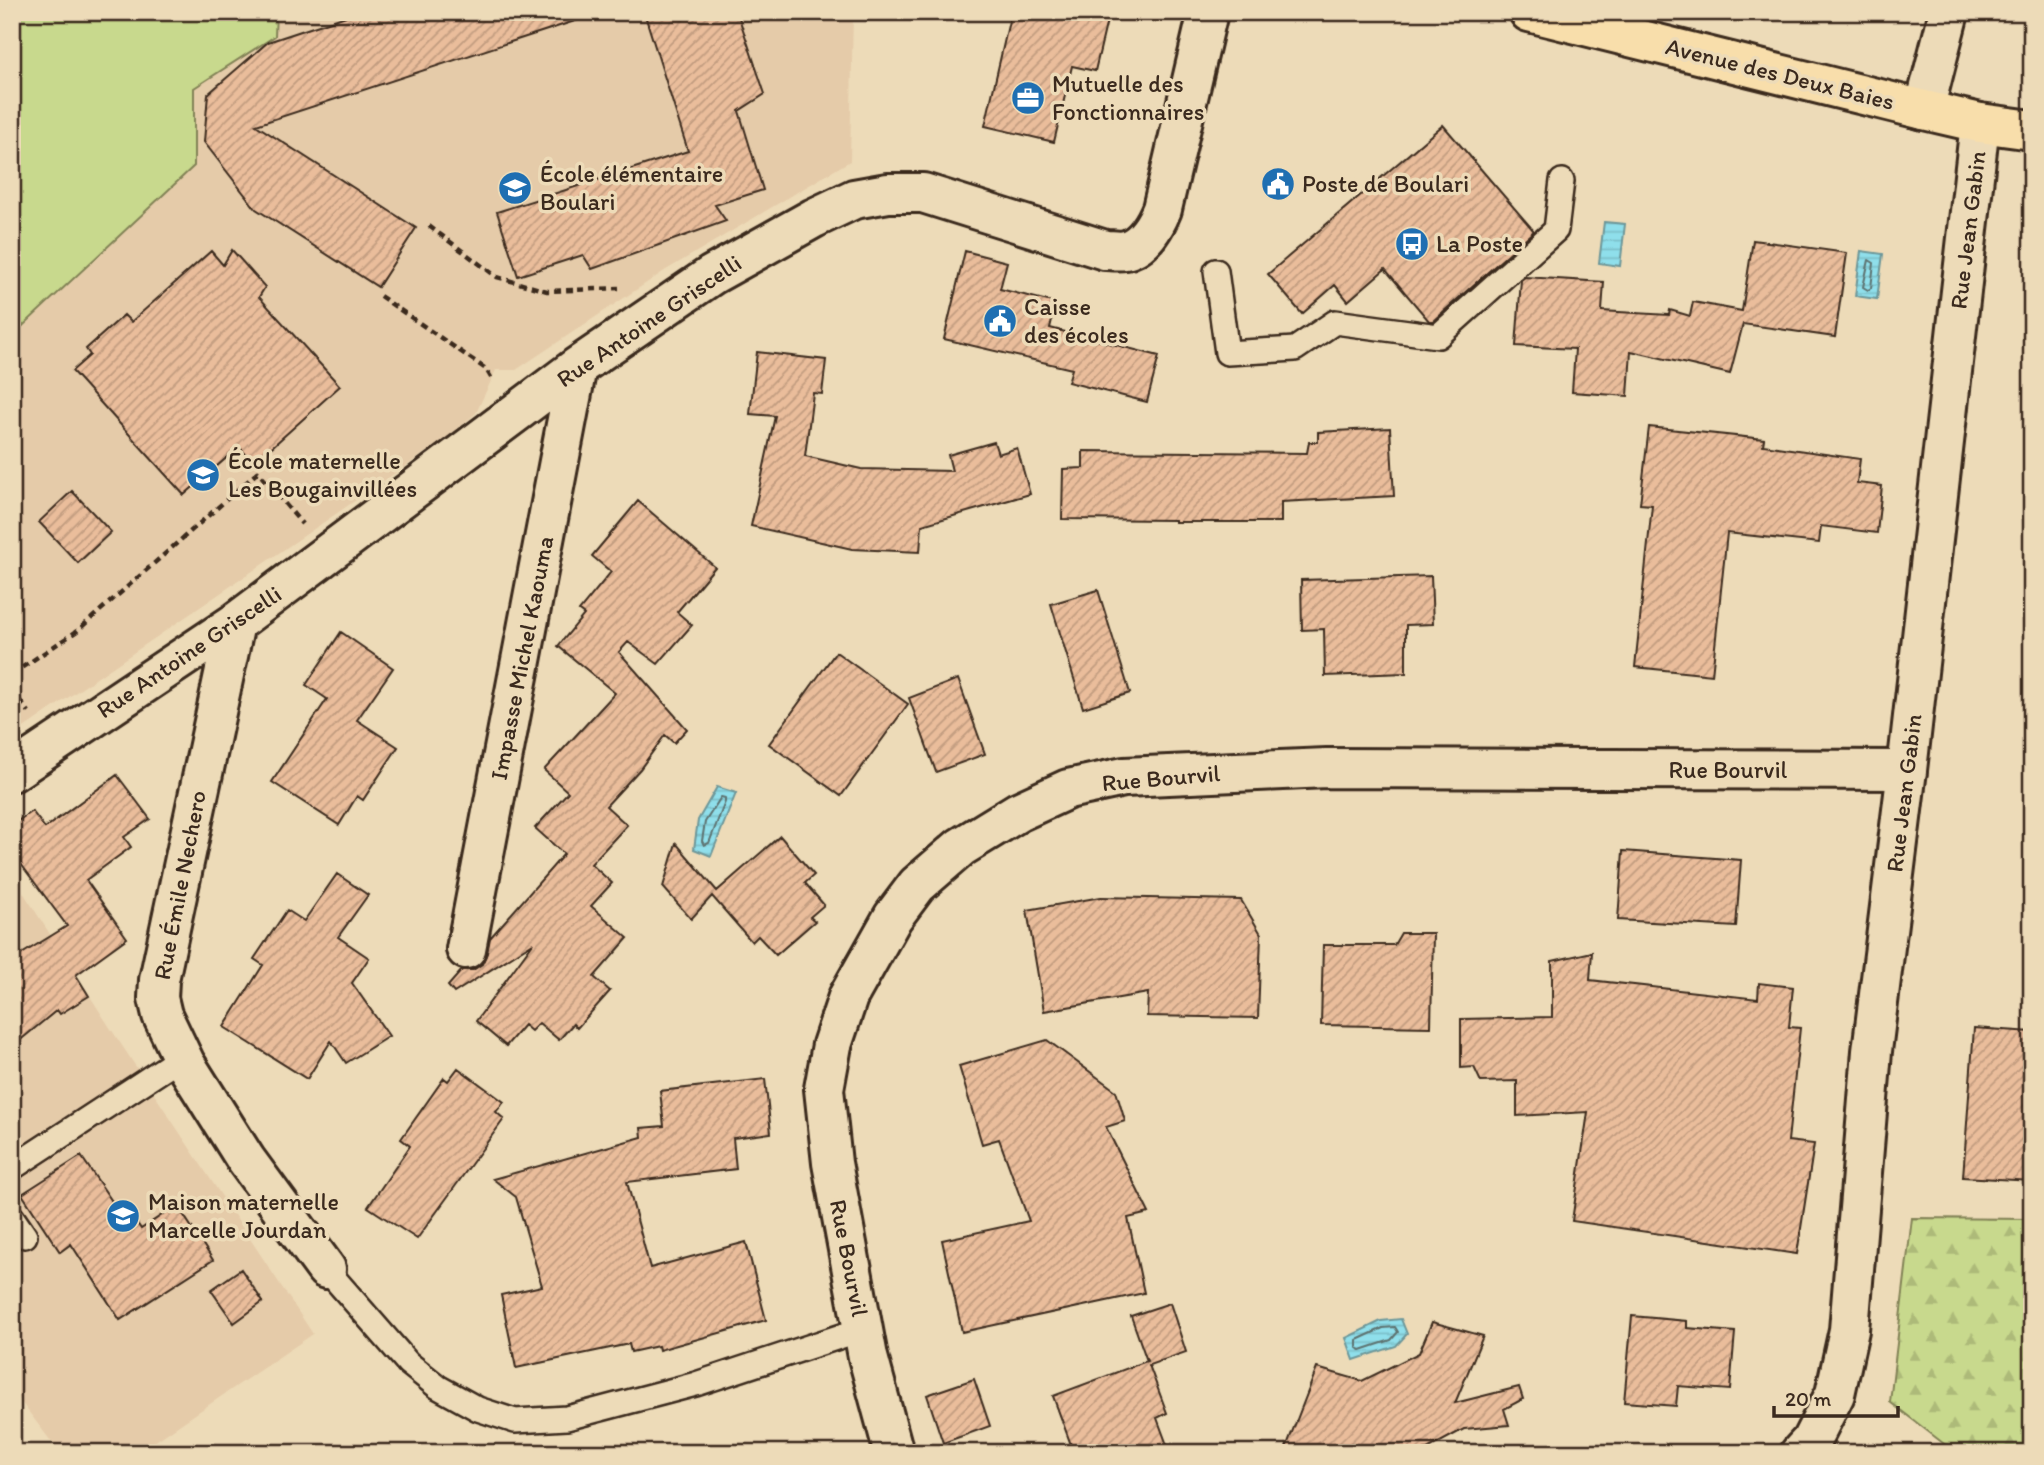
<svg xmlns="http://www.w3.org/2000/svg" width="2044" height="1465" font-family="Itim,sans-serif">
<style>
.built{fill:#e5cba9}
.grass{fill:#c8d98d;stroke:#828256;stroke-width:2}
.forest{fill:url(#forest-firs);stroke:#828256;stroke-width:2}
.water{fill:url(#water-rules);stroke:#6d9799;stroke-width:2}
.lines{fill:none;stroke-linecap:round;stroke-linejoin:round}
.shore{stroke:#5d7270;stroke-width:2}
.building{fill:url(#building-hatch);stroke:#3b2a1e;stroke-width:2}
.service-casing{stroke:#3b2a1e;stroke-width:28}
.minor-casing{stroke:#3b2a1e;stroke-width:44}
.tertiary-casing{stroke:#3b2a1e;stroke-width:44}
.primary-casing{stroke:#3b2a1e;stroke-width:44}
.path{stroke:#3b2a1e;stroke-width:4.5;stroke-dasharray:7 5;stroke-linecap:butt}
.service{stroke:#eddbb8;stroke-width:23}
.minor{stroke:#eddbb8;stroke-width:38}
.tertiary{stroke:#eddbb8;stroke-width:38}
.primary{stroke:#f8deab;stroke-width:38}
.labels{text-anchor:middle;stroke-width:7;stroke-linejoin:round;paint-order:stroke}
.street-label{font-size:24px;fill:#3b2a1e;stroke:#eddbb8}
.poi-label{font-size:24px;fill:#3b2a1e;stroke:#eddbb8;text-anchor:start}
</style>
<defs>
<pattern id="forest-firs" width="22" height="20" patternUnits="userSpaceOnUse" patternTransform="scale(1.75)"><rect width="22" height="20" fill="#c8d98d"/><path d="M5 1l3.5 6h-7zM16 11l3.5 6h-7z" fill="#adba79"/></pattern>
<pattern id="water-rules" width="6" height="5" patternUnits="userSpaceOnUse" patternTransform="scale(1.75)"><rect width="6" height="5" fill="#8fdfeb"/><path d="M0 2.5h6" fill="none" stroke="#7cc0c9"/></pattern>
<pattern id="building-hatch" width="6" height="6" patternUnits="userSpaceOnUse" patternTransform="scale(1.75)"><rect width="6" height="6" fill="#eabd9b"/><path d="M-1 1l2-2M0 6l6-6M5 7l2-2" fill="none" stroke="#bf9a7e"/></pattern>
</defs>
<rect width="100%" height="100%" fill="#eddbb8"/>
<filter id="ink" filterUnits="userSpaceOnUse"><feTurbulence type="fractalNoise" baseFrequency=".0143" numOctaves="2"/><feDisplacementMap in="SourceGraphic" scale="14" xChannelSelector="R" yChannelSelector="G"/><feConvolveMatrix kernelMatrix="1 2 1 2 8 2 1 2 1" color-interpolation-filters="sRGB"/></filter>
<g filter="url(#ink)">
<path class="built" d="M276,12H853L850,161L666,270L516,370H496L476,413L448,437L12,736V336L194,166V88L275,36Z
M12,875L109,1026L313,1334L138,1453H60L12,1390Z"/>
<path class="grass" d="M12,12H276L275,36L194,88V166L12,336Z"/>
<path class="forest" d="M1912,1218L2032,1219V1453H1949L1952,1450L1890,1402Z"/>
<path class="water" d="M1604,222L1625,224L1620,266L1599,263Z
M1861,251L1883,254L1877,299L1855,296Z
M717,787L736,793L711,856L694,849L698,820Z
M1401,1319L1407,1334L1396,1346L1354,1360L1346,1338L1381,1321Z"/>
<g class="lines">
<path class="shore" d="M1869,260L1874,263L1871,288L1868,290L1863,287Z
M721,797L725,798V802L709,843L704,845L702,841L705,822Z
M1395,1327L1398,1332L1391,1340L1361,1350L1357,1348V1340L1383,1328Z"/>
</g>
<path class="building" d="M358,12H580L581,19L256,125L416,228L378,287L256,209L204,142L208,94L268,42Z
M644,12H737L765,94L739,111L763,190L715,205L726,221L592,269L583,255L518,276L497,212L688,151Z
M1011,12H1109L1095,71L1072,66L1054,142L985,126Z
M1443,125L1534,231L1433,321H1429L1385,269L1348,301L1335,285L1302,314L1268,274Z
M1753,240L1847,253L1835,337L1743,324L1730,374L1631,351L1628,396L1572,392L1575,349L1516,346L1521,280L1525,277L1604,282L1602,311L1669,315L1670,310L1690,316L1693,302L1742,311Z
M232,250L265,287L259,297L340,386L254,463L239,447L184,495L72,371L90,355L86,349L124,315L131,322L211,251L223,265Z
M965,251L1007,262L1000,289L1056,303L1050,328L1159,356L1147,402L1068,382L1072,369L944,339Z
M757,352L826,360L822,394L813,393L805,456L861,469L952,471L948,455L994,442L998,454L1017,448L1030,494L922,525L920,552L852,549L751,526L775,416L750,414Z
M1649,427L1764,439L1763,445L1860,459L1857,483L1882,486L1877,533L1821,526L1819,543L1727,533L1712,675L1635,667L1652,505L1640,504Z
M1390,428L1394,496L1281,502V522H1175V520L1062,519L1063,469L1083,468V451L1307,453L1309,442H1318V432Z
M72,491L111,532L78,563L39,522Z
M638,501L715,567L677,612L692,625L658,664L628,642L619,652L687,729L674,743L665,735L640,769L606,806L627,825L591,864L612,883L591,906L628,938L594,977L610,991L577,1028L573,1024L559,1040L539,1023L531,1031L524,1025L506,1046L476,1021L533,943L454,993L448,986L462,970H473L482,964L487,953L490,938L564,854L535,828L568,792L544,770L615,693L558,646L584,615L579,611L611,572L592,556Z
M1431,576L1433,624L1406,625V673L1325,676L1324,629L1302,630L1301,580Z
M1098,590L1130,693L1083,708L1051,604Z
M341,632L393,668L357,720L398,747L363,800L357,796L339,825L272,782L327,699L306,685Z
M836,652L908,704L841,796L769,744Z
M958,679L985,754L936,772L909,698Z
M117,775L150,819L124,837L131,847L86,880L127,938L76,975L89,996L60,1014L57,1010L12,1047V960L67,926L12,852V825L32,811L45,828Z
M780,836L814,875L805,883L824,905L810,917L815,921L776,955L758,936L752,942L712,896L691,919L663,887L676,843L717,891Z
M1623,851L1741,860L1736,927L1618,920Z
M337,874L368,895L338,937L369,958L352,983L389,1036L346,1063L331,1041L307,1079L224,1027L263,965L254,959L287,910L304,921Z
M1101,897L1241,900L1261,934L1258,1018L1147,1016L1148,993L1044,1011L1027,910Z
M1401,933H1433L1431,1027L1321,1025L1323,945H1394Z
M1592,952L1590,980L1758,999L1759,983L1793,987L1789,1027L1800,1028L1788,1141L1814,1144L1797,1254L1572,1221L1588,1112L1517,1116V1081L1481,1082L1474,1067L1461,1068V1019L1552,1017V961Z
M1974,1028L2032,1032V1181L1963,1177Z
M1047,1040L1116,1091L1125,1121L1106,1127L1149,1213L1128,1218L1144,1293L962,1332L942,1240L1029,1221L999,1139L982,1144L959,1066Z
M458,1068L504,1102L496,1112L504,1119L417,1239L368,1207L410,1146L401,1139L444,1078L448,1081Z
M765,1079L771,1133L733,1138L736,1169L627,1182L650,1268L746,1242L766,1320L659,1350L658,1346L631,1352L629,1344L516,1368L501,1295L542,1286L516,1197L493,1179L642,1137L641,1128L664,1126L660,1091Z
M81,1156L116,1207L123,1202L141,1229L177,1205L213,1260L120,1320L71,1244L60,1252L22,1194Z
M241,1269L263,1302L234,1323L211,1290Z
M1170,1303L1186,1352L1149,1365L1167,1413L1157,1418L1170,1453H1074L1053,1396L1147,1361L1131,1316Z
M1632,1316L1687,1321V1328L1735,1332L1730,1390L1678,1386L1676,1406L1624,1402Z
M1432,1322L1483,1336L1455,1403L1519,1387L1523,1399L1504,1409L1509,1425L1464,1429L1420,1453H1284L1317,1368L1362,1381L1419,1353Z
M974,1379L990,1426L943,1443L927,1395Z"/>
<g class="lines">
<g class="service-casing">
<path id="service" d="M1216,271L1227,353L1295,349L1335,322L1438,336L1556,230L1562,181
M12,1168L182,1057
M12,1217L25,1236
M326,1269L408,1363L438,1387L478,1409L515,1421L567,1418L696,1384L863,1329"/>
</g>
<g class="minor-casing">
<path id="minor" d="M1924,110L1949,12
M235,623L159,980L158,998L162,1015L185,1063L246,1160L326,1269
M12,772L235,623L577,367L712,275L814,218L854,199L888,193H923L1105,250C1112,250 1122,252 1129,249C1145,243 1156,224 1162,209L1208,12
M466,949L577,367
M1800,1453L1811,1441L1835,1394L1849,1330L1872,1051L1907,770"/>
</g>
<g class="tertiary-casing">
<path id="tertiary" d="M894,1453L868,1357L832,1163L824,1089L832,1045L848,997L893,917L917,885L961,847L1018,812L1068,789L1124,777L1327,768L1907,770L1980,123"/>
</g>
<g class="primary-casing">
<path id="primary" d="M1529,12L1924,110L1980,123L2032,130"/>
</g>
<path class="path" d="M429,226L497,277L547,291L619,288
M380,296L486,369L493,381
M12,674L77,631L258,472L302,524
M12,691L29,712"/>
<use href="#service" class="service"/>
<use href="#minor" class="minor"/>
<use href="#tertiary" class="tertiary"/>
<use href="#primary" class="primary"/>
</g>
</g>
<defs>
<g id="office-disc" transform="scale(1.75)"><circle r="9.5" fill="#1f6fb2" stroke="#eddbb8"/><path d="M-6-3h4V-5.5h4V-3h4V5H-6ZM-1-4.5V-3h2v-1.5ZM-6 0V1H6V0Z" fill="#fff"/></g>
<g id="civic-disc" transform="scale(1.75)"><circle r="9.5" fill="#1f6fb2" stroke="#eddbb8"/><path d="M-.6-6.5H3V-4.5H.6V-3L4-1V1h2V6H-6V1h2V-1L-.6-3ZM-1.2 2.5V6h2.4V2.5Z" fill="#fff"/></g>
<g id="school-disc" transform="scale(1.75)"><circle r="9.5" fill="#1f6fb2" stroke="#eddbb8"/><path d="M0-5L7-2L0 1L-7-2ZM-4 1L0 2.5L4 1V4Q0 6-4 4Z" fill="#fff"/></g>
<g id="bus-disc" transform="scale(1.75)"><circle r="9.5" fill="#1f6fb2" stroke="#eddbb8"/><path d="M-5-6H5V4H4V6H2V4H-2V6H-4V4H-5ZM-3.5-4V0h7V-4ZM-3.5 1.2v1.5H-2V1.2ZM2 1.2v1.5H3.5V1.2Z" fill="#fff"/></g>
</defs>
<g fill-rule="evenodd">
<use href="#office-disc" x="1028" y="98"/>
<use href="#civic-disc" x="1278" y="184"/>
<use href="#school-disc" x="515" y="188"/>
<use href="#bus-disc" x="1412" y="244"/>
<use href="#civic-disc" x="1000" y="321"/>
<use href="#school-disc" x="203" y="475"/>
<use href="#school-disc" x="123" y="1216"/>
</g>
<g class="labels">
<g class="street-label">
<text transform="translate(1780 74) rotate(14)" y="8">Avenue des Deux Baies</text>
<text transform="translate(1968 230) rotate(-83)" y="8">Rue Jean Gabin</text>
<text transform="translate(649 321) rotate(-34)" y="8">Rue Antoine Griscelli</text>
<text transform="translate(189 652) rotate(-34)" y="8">Rue Antoine Griscelli</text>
<text transform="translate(522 658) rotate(-79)" y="8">Impasse Michel Kaouma</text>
<text x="1728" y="778">Rue Bourvil</text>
<text transform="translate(1161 778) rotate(-5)" y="8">Rue Bourvil</text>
<text transform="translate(1904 793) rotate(-83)" y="8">Rue Jean Gabin</text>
<text transform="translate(180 885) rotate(-79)" y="8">Rue Émile Nechero</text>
<text transform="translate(849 1258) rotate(79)" y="8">Rue Bourvil</text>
</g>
<g class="poi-label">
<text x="1052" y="92">Mutuelle des<tspan x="1052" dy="28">Fonctionnaires</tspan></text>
<text x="540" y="182">École élémentaire<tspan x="540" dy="28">Boulari</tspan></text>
<text x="1302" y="192">Poste de Boulari</text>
<text x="1436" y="252">La Poste</text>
<text x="1024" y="315">Caisse<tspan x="1024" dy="28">des écoles</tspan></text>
<text x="228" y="469">École maternelle<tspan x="228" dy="28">Les Bougainvillées</tspan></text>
<text x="148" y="1210">Maison maternelle<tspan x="148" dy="28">Marcelle Jourdan</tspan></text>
</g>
</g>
<rect width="2044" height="1465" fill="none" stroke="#eddbb8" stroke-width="42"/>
<rect x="21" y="21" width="2002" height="1423" fill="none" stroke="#3b2a1e" stroke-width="2.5" filter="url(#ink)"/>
<path d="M1774 1406v10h124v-10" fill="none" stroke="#3b2a1e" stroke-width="3.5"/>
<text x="1785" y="1406" font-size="21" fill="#3b2a1e" stroke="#eddbb8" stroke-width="5" paint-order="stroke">20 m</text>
</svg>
